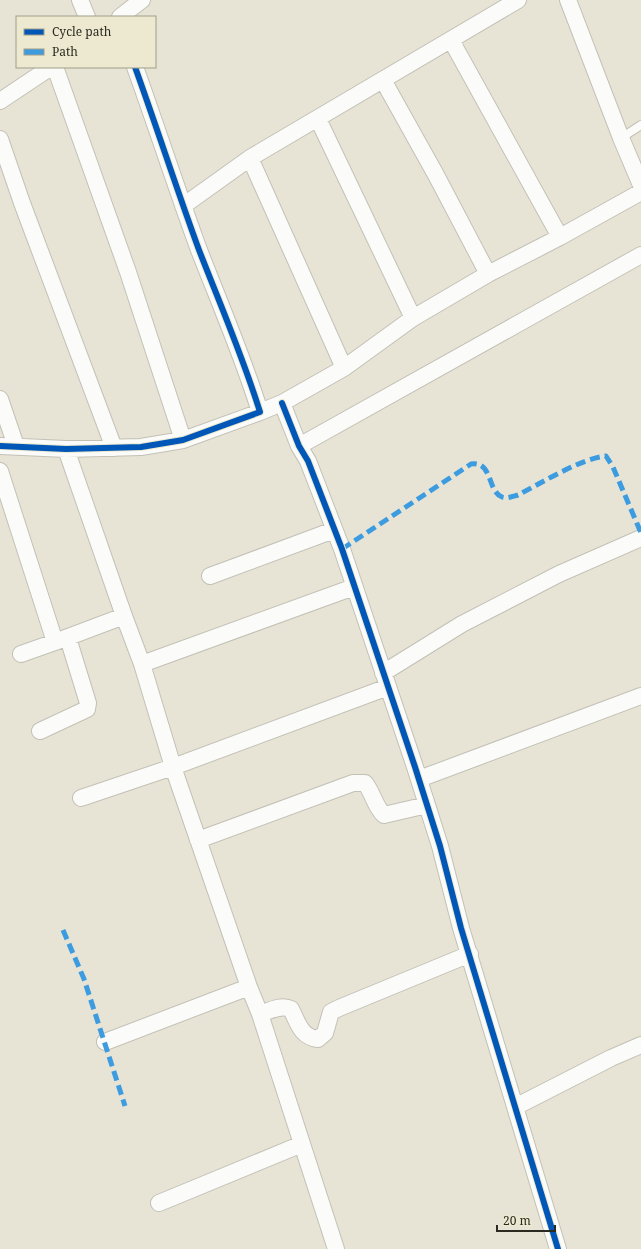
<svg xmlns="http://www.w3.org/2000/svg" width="641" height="1249" font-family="'Noto Serif',serif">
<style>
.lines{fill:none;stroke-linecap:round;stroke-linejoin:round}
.service-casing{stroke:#c3c1b6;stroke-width:10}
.minor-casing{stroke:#c3c1b6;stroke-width:18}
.service{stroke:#fbfbf9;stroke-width:8}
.minor{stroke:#fbfbf9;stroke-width:16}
.quiet{stroke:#3d9ce0;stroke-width:5;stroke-dasharray:10 5;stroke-linecap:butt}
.cycleway-casing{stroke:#ede9d0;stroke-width:8}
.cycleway{stroke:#0057b8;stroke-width:6}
</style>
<rect width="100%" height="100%" fill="#e7e4d6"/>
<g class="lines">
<g class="service-casing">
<path id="service" d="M621,138L641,125"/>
</g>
<g class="minor-casing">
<path id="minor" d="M80,0L87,17
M568,0L621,138L641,185
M120,17L142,0
M451,40L560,237
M55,67L128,272L183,440
M383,80L436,175L488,274
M0,101L51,67
M318,119L413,318
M0,139L22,203L114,448
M250,158L344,368
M183,206L250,158L518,0
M0,399L16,446
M282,403L299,446L308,461L342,549L415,767L440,846L461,928L558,1249
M260,412L282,403L344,368L413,318L488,274L560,237L641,192
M0,446L66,449L141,447L183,440L260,412C243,357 220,304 199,250C177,190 157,128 135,67
M299,446L641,255
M66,449L124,616L142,664L173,767L249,987
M0,471L55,642L124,616
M210,576L334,530
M21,654L55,642
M142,664L354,587
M383,673L462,624L559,574L641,538
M40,731L87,709L88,703L68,638
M419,779L641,696
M81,798L173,767L388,687
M198,840L353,783H365C373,793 375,807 384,815L427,805
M260,1014L336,1249
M105,1042L249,987L260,1014C269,1011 281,1004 291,1009C298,1023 301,1037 318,1039L325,1033L331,1012L339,1008L470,954
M515,1107L611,1058L641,1045
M159,1203L302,1144"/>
</g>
<use href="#service" class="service"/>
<use href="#minor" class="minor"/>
<path class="quiet" d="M342,549L471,464C493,461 487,491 502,497C507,499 513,496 518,495C541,483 582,458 606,456L613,467L641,533
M63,930L84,979L125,1106"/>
<g class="cycleway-casing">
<path id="cycleway" d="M282,403L299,446L308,461L342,549L415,767L440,846L461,928L558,1249
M0,446L66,449L141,447L183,440L260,412C243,357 220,304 199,250C177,190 157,128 135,67"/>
</g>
<use href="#cycleway" class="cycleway"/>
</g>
<rect x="16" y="16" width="140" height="52" fill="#ede9d0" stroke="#9f9d8a"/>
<rect x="24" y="29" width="20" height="6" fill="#0057b8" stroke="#9f9d8a"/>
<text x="52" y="36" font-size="12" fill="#2b2a20">Cycle path</text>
<rect x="24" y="49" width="20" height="6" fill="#3d9ce0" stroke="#9f9d8a"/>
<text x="52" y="56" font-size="12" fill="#2b2a20">Path</text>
<path d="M497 1225v6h58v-6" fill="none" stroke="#2b2a20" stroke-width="2"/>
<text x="503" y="1225" font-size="12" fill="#2b2a20" stroke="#ede9d0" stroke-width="3" paint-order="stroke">20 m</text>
</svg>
